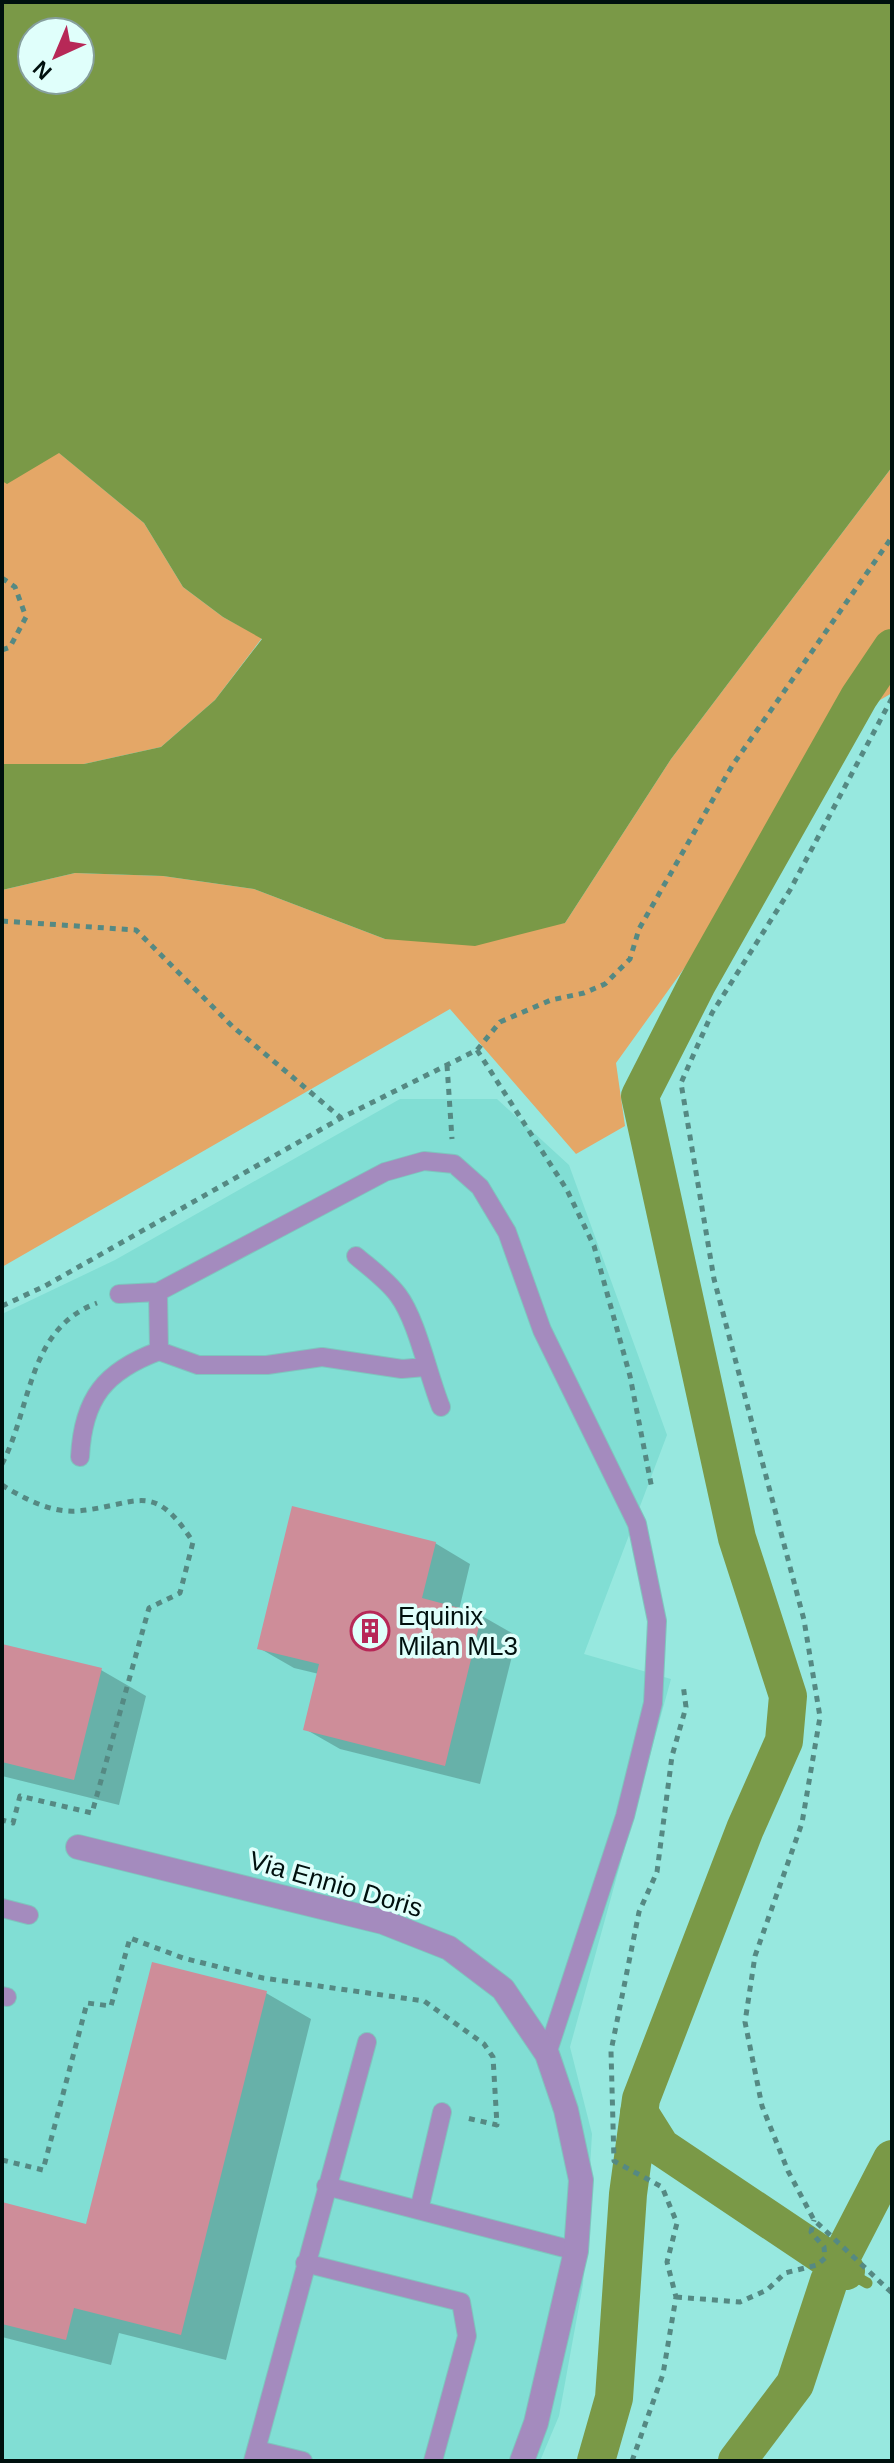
<svg xmlns="http://www.w3.org/2000/svg" width="894" height="2463" font-family="Helvetica,sans-serif">
<style>
.built{fill:#81ded4}
.green{fill:#e4a767}
.water{fill:#7a9947;fill-rule:evenodd}
.shadow{fill:#0003}
.lines{fill:none;stroke-linecap:round;stroke-linejoin:round}
.stream{stroke:#7a9947;stroke-width:11}
.canal{stroke:#7a9947;stroke-width:38}
.building{fill:#ce8d99}
.service-casing{stroke:#7fc5be;stroke-width:20}
.minor-casing{stroke:#7fc5be;stroke-width:26}
.path{stroke:#558983;stroke-width:5;stroke-dasharray:6 6;stroke-linecap:butt}
.service{stroke:#a48bbe;stroke-width:18}
.minor{stroke:#a48bbe;stroke-width:24}
.labels{text-anchor:middle;stroke-width:7;stroke-linejoin:round;paint-order:stroke}
.poi-label{font-size:26px;fill:#00100e;stroke:#e0fffb;text-anchor:start}
.street-label{font-size:26px;fill:#00100e;stroke:#e0fffb}
</style>
<rect width="100%" height="100%" fill="#97e8df"/>
<path class="built" d="M400,1099H497L569,1165L667,1435L584,1654L671,1679L570,2047L592,2134L583,2284L559,2416L540,2461H2V1314L115,1260Z"/>
<path class="green" d="M58,452L144,523L183,587L223,617L262,638L215,700L161,747L84,764H2V481L7,483Z
M892,467V693L875,703L616,1063L625,1126L576,1154L450,1009L2,1267V890L75,873L163,876L254,889L385,939L565,923L671,759Z"/>
<path class="water" d="M2,2H892V467L671,759L565,923L475,946L385,939L254,889L163,876L75,873L2,890V764H84L161,747L215,700L262,639L223,617L183,587L144,523L59,453L7,484L2,481ZM32,32H80V80H32Z"/>
<path class="shadow" d="M435,1543L470,1564L459,1610L482,1616L517,1636L480,1784L340,1749L305,1729L319,1674L294,1668L259,1648Z
M2,1646L101,1670L146,1696L119,1805L2,1776Z
M266,1993L311,2019L226,2360L119,2333L111,2365L2,2337V2205L88,2226Z"/>
<g class="lines">
<path class="stream" d="M846,2271L867,2283"/>
<path class="canal" d="M639,2112L661,2147L846,2271
M596,2461L614,2398L628,2194L641,2099L745,1829L784,1741L788,1696L737,1538L640,1096L697,984L859,697L892,648
M737,2461L795,2384L829,2281L892,2159"/>
</g>
<path class="building" d="M292,1506L436,1542L422,1598L482,1614L445,1766L303,1730L319,1664L257,1649Z
M2,1644L102,1668L74,1780L2,1762Z
M152,1962L267,1991L181,2335L74,2308L66,2340L2,2324V2202L86,2224Z"/>
<g class="lines">
<g class="service-casing">
<path id="service" d="M356,1256C370,1268 387,1280 398,1295C417,1320 428,1375 441,1407
M158,1292L159,1351
M119,1294L158,1292L385,1172L424,1161L454,1164L480,1187L507,1232L542,1330L637,1524L657,1621L653,1703L625,1816L547,2054
M80,1457C83,1398 105,1371 159,1351L198,1365H267L322,1357L402,1369L425,1367
M2,1908L29,1915
M2,1996L7,1997
M326,2186L576,2251
M419,2210L442,2112
M305,2263L461,2302L467,2336L433,2461
M257,2450L303,2461
M253,2461L367,2042"/>
</g>
<g class="minor-casing">
<path id="minor" d="M78,1847L383,1922L449,1948L503,1989L547,2054L566,2110L581,2180L576,2251L536,2423L522,2461"/>
</g>
<path class="path" d="M2,578L15,587L26,617L10,647L2,650
M892,698L790,890L712,1013L681,1083L714,1279L804,1620L820,1717L802,1823L755,1956L745,2022L762,2106L788,2171L814,2220L892,2293
M2,921L136,930L232,1026L341,1118
M477,1050L567,1190L594,1246L630,1376L652,1489
M447,1065L452,1139
M2,1306L45,1286L341,1118L477,1050L500,1022L551,1000L584,993L605,984L630,959L639,929L732,766L892,537
M2,1464C32,1407 27,1329 97,1303
M2,1485C23,1498 51,1513 77,1511C137,1506 152,1478 193,1542L180,1593L149,1608L92,1813L20,1796L13,1823L2,1820
M2,2160L43,2170L87,2003L111,2006L130,1938L183,1958L263,1978L424,2001L484,2044L493,2057L497,2125L467,2118
M676,2297L740,2302L767,2290L785,2273L817,2265L825,2258L824,2247L811,2232L814,2220
M632,2461L663,2374L676,2297L667,2262L677,2223L662,2187L614,2161L611,2051L639,1912L657,1872L672,1756L686,1707L683,1684"/>
<use href="#service" class="service"/>
<use href="#minor" class="minor"/>
</g>
<defs>
<g id="building-ring" transform="scale(2)"><circle r="9.5" fill="#e0fffb" stroke="#b72857" stroke-width="1.5"/><path d="M-4-6H4V6H1V3H-1V6H-4ZM-2.5-4.3h1.7v1.8h-1.7ZM.8-4.3h1.7v1.8H.8ZM-2.5-1h1.7V.8h-1.7ZM.8-1h1.7V.8H.8Z" fill="#b72857"/></g>
</defs>
<g fill-rule="evenodd">
<use href="#building-ring" x="370" y="1631"/>
</g>
<g class="labels">
<g class="poi-label">
<text x="398" y="1625">Equinix<tspan x="398" dy="30">Milan ML3</tspan></text>
</g>
<g class="street-label">
<text transform="translate(336 1884) rotate(16)" y="9">Via Ennio Doris</text>
</g>
</g>
<rect width="894" height="2463" fill="none" stroke="#00100e" stroke-width="8"/>
<g transform="translate(56 56) rotate(224)"><circle r="38" fill="#e0fffb" stroke="#869f9c" stroke-width="2"/>
<path d="M0-6L14 30L0 20L-14 30Z" fill="#b72857"/>
<text y="-12" font-size="22" font-weight="bold" text-anchor="middle" fill="#00100e">N</text>
</g>
</svg>
